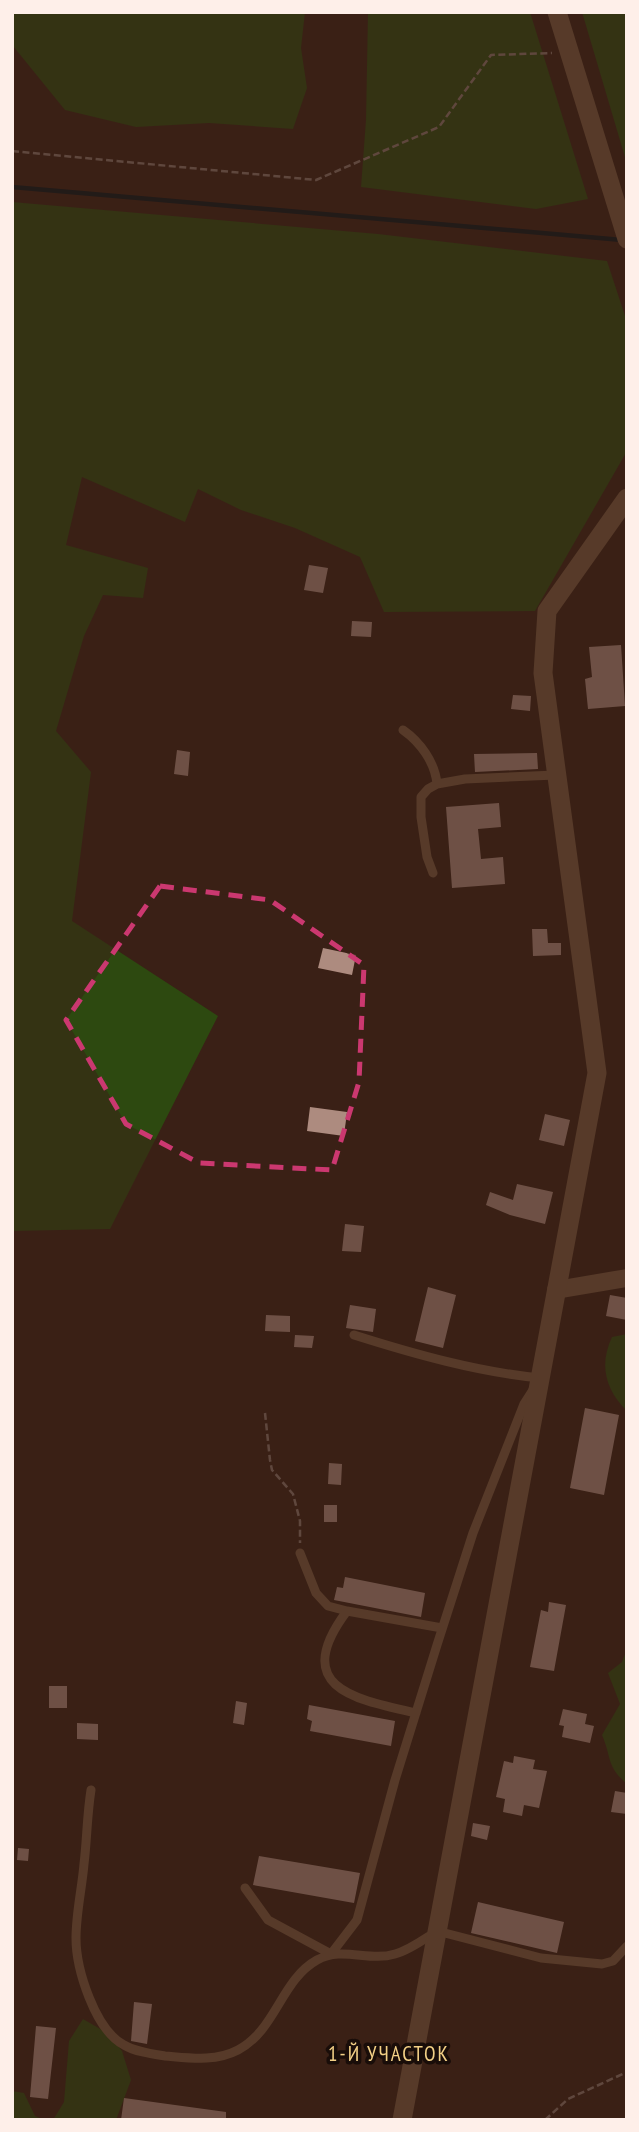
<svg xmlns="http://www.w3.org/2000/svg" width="639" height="2132" font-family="'PT Sans Narrow',sans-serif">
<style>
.green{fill:#2d4910}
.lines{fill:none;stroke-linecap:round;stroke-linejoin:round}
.stream{stroke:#06141c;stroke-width:4.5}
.building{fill:#ad8b7f}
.path{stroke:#8c766e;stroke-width:2.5;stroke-dasharray:7 3.5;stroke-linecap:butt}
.service{stroke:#7a5a40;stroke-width:9}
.minor{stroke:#7a5a40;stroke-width:18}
.tertiary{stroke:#7a5a40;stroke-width:19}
.marked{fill:none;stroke:#cb3870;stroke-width:5;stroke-dasharray:14 9;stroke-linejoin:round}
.labels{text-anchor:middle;stroke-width:7;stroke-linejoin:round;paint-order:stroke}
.neighbourhood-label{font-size:21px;letter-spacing:2px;fill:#f3d086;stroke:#190d09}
</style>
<rect width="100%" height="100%" fill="#3a2016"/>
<path class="green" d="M12,12H305L301,48L307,88L293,129L209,123L136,127L65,110L13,46Z
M368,12H530L588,199L536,209L361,187L366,120Z
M582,12H627V164Z
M12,202L378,234L607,261L627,322V451L535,611L384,612L360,557L295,528L241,510L198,489L185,522L82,477L66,545L148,568L143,598L103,595L84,636L56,731L91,772L72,921L218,1016L110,1229L12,1231Z
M627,1334V1411C605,1389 599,1365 612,1337Z
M627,1649V1784C606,1766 612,1758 602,1735L620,1704L608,1673L622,1662Z
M83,2019L109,2034L122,2051L131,2080L116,2120H53L64,2102L69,2041Z
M12,2091L24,2093L35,2116L44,2120H12Z"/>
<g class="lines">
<path class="stream" d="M12,187L622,240"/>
</g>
<path class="building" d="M309,565L328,568L323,593L304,590Z
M352,621L372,622L371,637L351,636Z
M621,645L625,706L588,709L585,679L592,677L589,647Z
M513,695L531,696L530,711L511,709Z
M177,750L190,752L188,776L174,774Z
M537,753L538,769L475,772L474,754Z
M499,803L501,827L478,829L481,859L503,857L505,884L452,888L446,807Z
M532,929H547L548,943H561V955L533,956Z
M323,948L356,955L352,975L318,968Z
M310,1107L347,1112L344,1136L307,1131Z
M545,1114L570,1120L564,1146L539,1140Z
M517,1184L553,1192L545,1224L510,1215L486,1205L490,1192L513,1200Z
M345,1224L364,1226L361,1252L342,1251Z
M428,1287L456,1295L443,1348L415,1341Z
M610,1295L627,1298V1320L606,1316Z
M350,1305L376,1309L373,1332L346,1328Z
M266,1315L290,1316V1332L265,1331Z
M295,1335L314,1336L312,1348L294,1347Z
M585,1408L619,1415L604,1495L570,1488Z
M329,1463L342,1464L341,1485L328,1484Z
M324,1505H337V1522H324Z
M345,1577L425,1593L421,1617L334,1600L337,1587L343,1588Z
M549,1602L566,1605L554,1671L530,1667L541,1610L548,1612Z
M49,1686H67V1708H49Z
M236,1701L247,1703L244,1725L233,1723Z
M309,1705L395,1721L391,1746L310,1731L312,1721L307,1719Z
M563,1709L587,1714L585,1724L594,1726L590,1743L562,1737L564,1726L559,1725Z
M77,1723L98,1724V1740L77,1739Z
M514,1756L535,1760L533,1769L547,1771L539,1808L524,1805L522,1816L503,1812L505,1799L496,1797L504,1761L513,1763Z
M615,1791L627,1793V1814L611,1812Z
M473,1823L490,1826L487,1840L471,1836Z
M18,1848L29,1849L28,1861L17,1860Z
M259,1856L360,1873L354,1903L253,1885Z
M478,1902L564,1922L557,1953L471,1933Z
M134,2002L152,2004L147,2044L131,2041Z
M36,2026L56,2028L48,2099L30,2097Z
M124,2098L226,2112V2120H121Z"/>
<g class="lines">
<path class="path" d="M12,151L316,180L439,127L491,55L552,53
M265,1413L270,1460L272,1470L293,1494L300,1521V1543
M545,2120L568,2099L627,2072"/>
<path class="service" d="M403,730C420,742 435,762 437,784
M433,873L427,857L421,817V797L428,789L437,784L465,779L556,775
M354,1335C414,1354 478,1372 540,1378
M300,1553L316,1593L328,1606L347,1611L442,1628
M347,1611C290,1687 353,1699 416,1713
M91,1790C87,1815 87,1839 84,1864C82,1888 76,1913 76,1938C76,1969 95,2030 124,2045C136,2052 152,2054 165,2056C190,2058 215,2062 238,2050C276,2030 281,1980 317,1960C342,1946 369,1962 395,1954C410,1950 424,1939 437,1931L541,1958L602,1964L613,1961L627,1946
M245,1888L268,1920L331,1954L357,1920L395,1780L437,1645L473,1533L524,1404L533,1390"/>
<path class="minor" d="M556,1290L627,1278"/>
<path class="tertiary" d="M557,12L627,239
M402,2120L597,1073L543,673L547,611L627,498"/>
</g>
<path d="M0 0H639V2132H0ZM160,886L270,900L364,965L359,1082L332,1170L199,1163L126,1124L66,1020Z" fill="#3a2016" fill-opacity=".55" fill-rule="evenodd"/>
<path class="marked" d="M160,886L270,900L364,965L359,1082L332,1170L199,1163L126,1124L66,1020Z"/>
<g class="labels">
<g class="neighbourhood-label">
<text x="389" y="2061">1-Й УЧАСТОК</text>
</g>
</g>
<rect width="639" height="2132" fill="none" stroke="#feefe9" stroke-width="28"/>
</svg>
